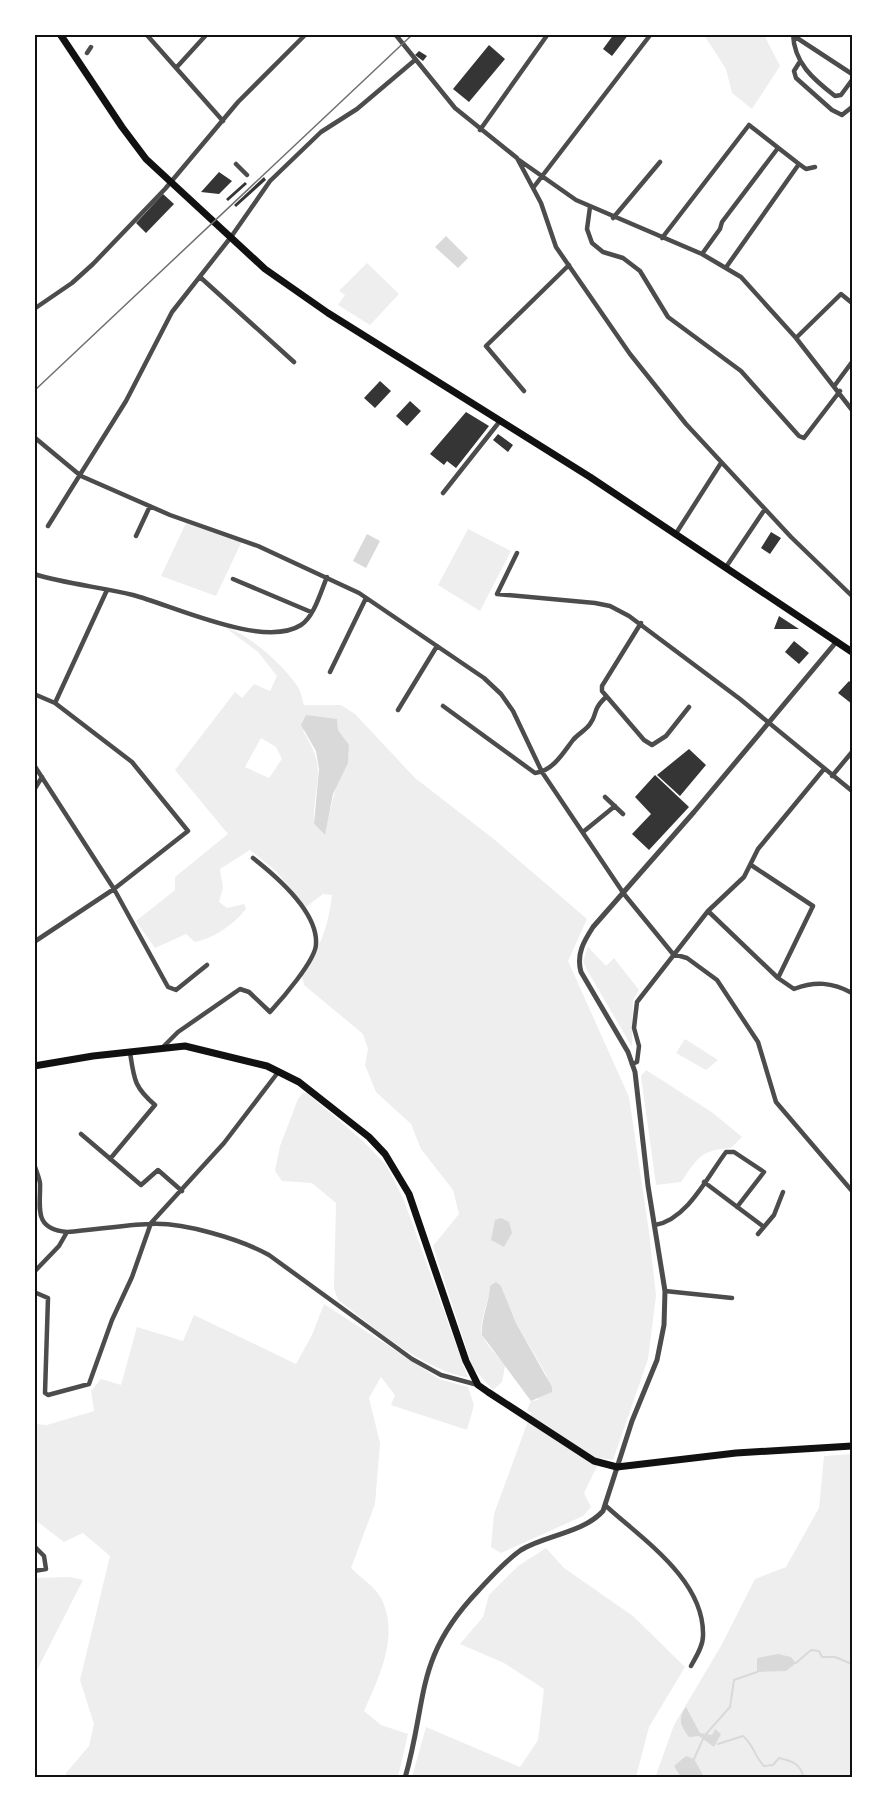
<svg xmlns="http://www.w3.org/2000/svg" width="887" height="1812" font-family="'Golos Text',sans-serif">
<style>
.green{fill:#eee;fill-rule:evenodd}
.water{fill:#d9d9d9}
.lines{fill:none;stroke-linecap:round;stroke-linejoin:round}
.stream{stroke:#d9d9d9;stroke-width:2}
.building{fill:#353535}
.minor{stroke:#4c4c4c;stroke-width:4.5}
.tertiary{stroke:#4c4c4c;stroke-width:5}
.primary{stroke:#111;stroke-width:7}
.tram{stroke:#707070;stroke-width:1.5}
.neatline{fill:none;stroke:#111;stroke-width:2}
</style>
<rect width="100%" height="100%" fill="#fff"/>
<path class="green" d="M704,35H764L780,66L752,109L732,93L726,69Z
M367,263L399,294L370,325L338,305L345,295L339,291Z
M186,523L242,541L216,596L161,576Z
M468,529L511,551L480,611L438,585Z
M226,628C248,633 285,667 298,687C301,691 302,699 304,705H341L355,714L415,778L495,840L587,919L568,961L629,1097L649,1232L656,1296L648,1359L613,1460L601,1458L584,1493L591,1507L583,1516L501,1553L491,1547L494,1514L531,1413L527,1410L531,1401L538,1400L547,1376L516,1323L501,1286L490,1287C489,1300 479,1323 482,1334C486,1345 498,1356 505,1366L502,1382L493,1390L473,1368L433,1246L459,1214L453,1190L421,1149L411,1124L376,1092L365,1065L368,1049L363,1034L304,985L302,975C320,947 328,929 332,895L323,894L306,907L276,871L250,850L220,869L223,888L219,902L227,908L244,904L246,909C234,924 215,938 195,942L186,934L155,948L136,921L175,890V877L228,834L175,770L235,692L242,698L254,684L270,691L277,676L258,652ZM337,719L338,730L349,745L348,763L338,779L324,835L314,824C313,781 329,772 303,731ZM261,738L276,747L282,759L269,778L245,767Z
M588,947L606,966L614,958L639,990L633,1000L632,1047L587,970L583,961Z
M685,1039L718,1060L706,1070L676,1053Z
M646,1070L713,1113L742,1137L731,1148C700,1150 698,1158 681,1182L656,1185L641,1076Z
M303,1093H307L363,1141L386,1165L403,1198L468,1378C417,1366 379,1331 338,1300L334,1288L336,1203L312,1183L282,1181L275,1171L280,1146L298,1099Z
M324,1304L439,1379L468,1387L474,1405L467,1430L391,1405L395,1395L381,1377L369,1398L380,1443L375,1504L351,1568C360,1577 375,1587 381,1598C400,1635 379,1677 364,1711L381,1725L408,1734L398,1777H67L66,1773L89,1746L94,1724L80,1680L110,1556L83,1533L64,1542L35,1520V1424L47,1425L94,1411L91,1391L101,1379L121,1385L137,1327L183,1341L194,1315L296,1364L312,1335Z
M852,1454V1777L655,1778L674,1725L721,1646L755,1579L786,1567L819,1508L824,1456Z
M546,1548L564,1568L633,1616L685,1667L649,1727L636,1777H412L426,1727L520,1767L538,1740L544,1689L504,1663L460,1644L483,1617L489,1595L518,1566Z
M70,1577L83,1580L35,1674V1578Z"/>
<path class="water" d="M446,236L468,258L458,268L435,247Z
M367,534L380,541L366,568L353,561Z
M306,715L337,719L338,730L349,745L348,763L333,794L325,835L314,824L319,769L316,751L301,725Z
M501,1218L509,1222L512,1233L504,1247L491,1240L495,1220Z
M496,1282L501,1286L516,1323L552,1387V1392L531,1401L482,1335C481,1318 489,1303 490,1286Z
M778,1654L791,1657L796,1663L786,1671L757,1672V1658Z
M686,1707L700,1733L712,1735L715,1729L721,1734L714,1747L699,1736L689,1737C681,1726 677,1719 686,1707Z
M686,1756L694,1759L704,1777L680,1776L674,1766Z"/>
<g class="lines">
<path class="stream" d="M796,1663L811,1650L819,1651L822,1657H835L852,1664
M706,1734L730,1707L734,1680L757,1672
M718,1744L743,1736C754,1745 754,1756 764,1766L773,1765L779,1758C792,1761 800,1763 804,1778
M694,1759L703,1739"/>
</g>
<path class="building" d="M614,34H629L612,56L603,49Z
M489,45L505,59L469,102L453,89Z
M419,51L427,56L423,61L415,55Z
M219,172L232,181L219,194L201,192Z
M264,177L266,180L236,207L234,205Z
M245,182L247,184L228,201L226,199Z
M163,194L174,204L146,233L136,223Z
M380,381L391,391L375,408L364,398Z
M410,401L421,411L407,426L396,416Z
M466,412L489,426L456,468L447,461L444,465L430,454Z
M498,434L513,445L508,452L493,440Z
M771,532L781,538L770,554L761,548Z
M779,616L799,629H774Z
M794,641L809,653L799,664L785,652Z
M849,681L852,684V704L838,693Z
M689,749L706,765L680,796L657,775Z
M655,775L689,807L649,850L632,834L651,814L635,797Z"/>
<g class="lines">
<path class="minor" d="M146,34L223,121
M395,34L455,108L517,158L541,203L556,247L630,354L686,424L791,537L852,596
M793,34C794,63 813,79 835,96L841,95L852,80
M794,36L852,74
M87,53L91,47
M799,63L794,71L796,78L832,110L842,115L852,107
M176,68L207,34
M480,130L548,34
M519,160L576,200L702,254L741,277L796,338L852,410
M236,164L247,175
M799,164L806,169L815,167
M533,188L651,34
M590,207L587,229L592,243L603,252L623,258L640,271L668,317L741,371L799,436L804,438L840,391
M613,218L660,162
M662,238L749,125L799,164L727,266
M702,254L720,229L722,222L778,148
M200,277L294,362
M34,309L72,283L93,264L165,189L238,102L306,34
M796,338L841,294L852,303
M835,385L852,362
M524,391L486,346L569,265
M34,437L81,476L170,515L258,546L359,593L484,678L501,694L513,711L542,772L624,894L673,954L687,958L717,980L758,1042L776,1102L852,1191
M443,493L500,421
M48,526L126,401L172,312L231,237L270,181L321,132L357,109L415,60
M675,535L721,463
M136,536L150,506
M517,553L497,594L595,603L610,606L629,616L740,699L852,791
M726,567L765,509
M34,574C66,584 101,587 133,595C174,606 264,649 301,625C314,617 321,591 327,577
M233,579L311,612
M641,623L602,686V691L644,740L652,745L666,736L689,707
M330,672L366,598
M34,694L55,703L132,762L188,831L114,889L34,942
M55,703L107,590
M443,706L535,773C553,771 563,753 573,740C578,734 586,730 590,724C598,714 591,711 606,697
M398,710L437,646
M34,765L114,889L168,987L176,990L207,965
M832,776L852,752
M34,790L42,777
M605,797L623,814
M583,832L615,806
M751,865L813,906L778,978
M708,911L778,978L794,989C815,981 832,982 852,993
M163,1047L178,1032L240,989L249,992L270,1012C281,1000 316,960 316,944C318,912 276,876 253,858
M632,1064L637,1062L639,1046L634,1028L637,1002L708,911L744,877L758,849L824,769
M81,1134L141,1185L158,1170L182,1191
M110,1159L155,1105C134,1087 134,1079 130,1052
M34,1164C36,1170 39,1177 40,1183C41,1206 32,1229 67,1232C95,1230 122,1225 150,1224C183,1222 240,1239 269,1255L412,1359L441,1375L478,1385
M704,1182L764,1227
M655,1225C687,1220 708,1176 726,1152H734L764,1172L737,1207
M758,1234L774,1215L783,1192
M34,1272L59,1246L67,1232
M665,1291L732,1298
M34,1292L48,1298L45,1393L48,1395L89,1384L112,1320L132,1277L151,1223L224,1143L279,1071
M606,1506C642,1539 705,1580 703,1636C703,1646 696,1657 691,1666
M34,1546L44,1556L46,1569L34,1571"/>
<path class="tertiary" d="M405,1778C428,1698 414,1658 478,1591C492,1576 505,1561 521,1550C546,1535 583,1533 603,1511L632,1421L657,1360L664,1325L665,1291L648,1186L635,1072L628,1052L581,972C576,954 584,941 593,927L694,812L837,641"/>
<path class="primary" d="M60,34L122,127L146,159L265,269L328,313L590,477L852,652
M34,1066L93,1056L185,1046L267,1066L299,1082L369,1137L385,1154L409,1194L466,1361L478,1385L488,1392L594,1461L617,1467L736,1453L852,1446"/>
<path class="tram" d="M34,391L413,34"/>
</g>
<rect width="887" height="1812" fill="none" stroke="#ffffff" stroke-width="72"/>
<rect x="36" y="36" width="815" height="1740" class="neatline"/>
</svg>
